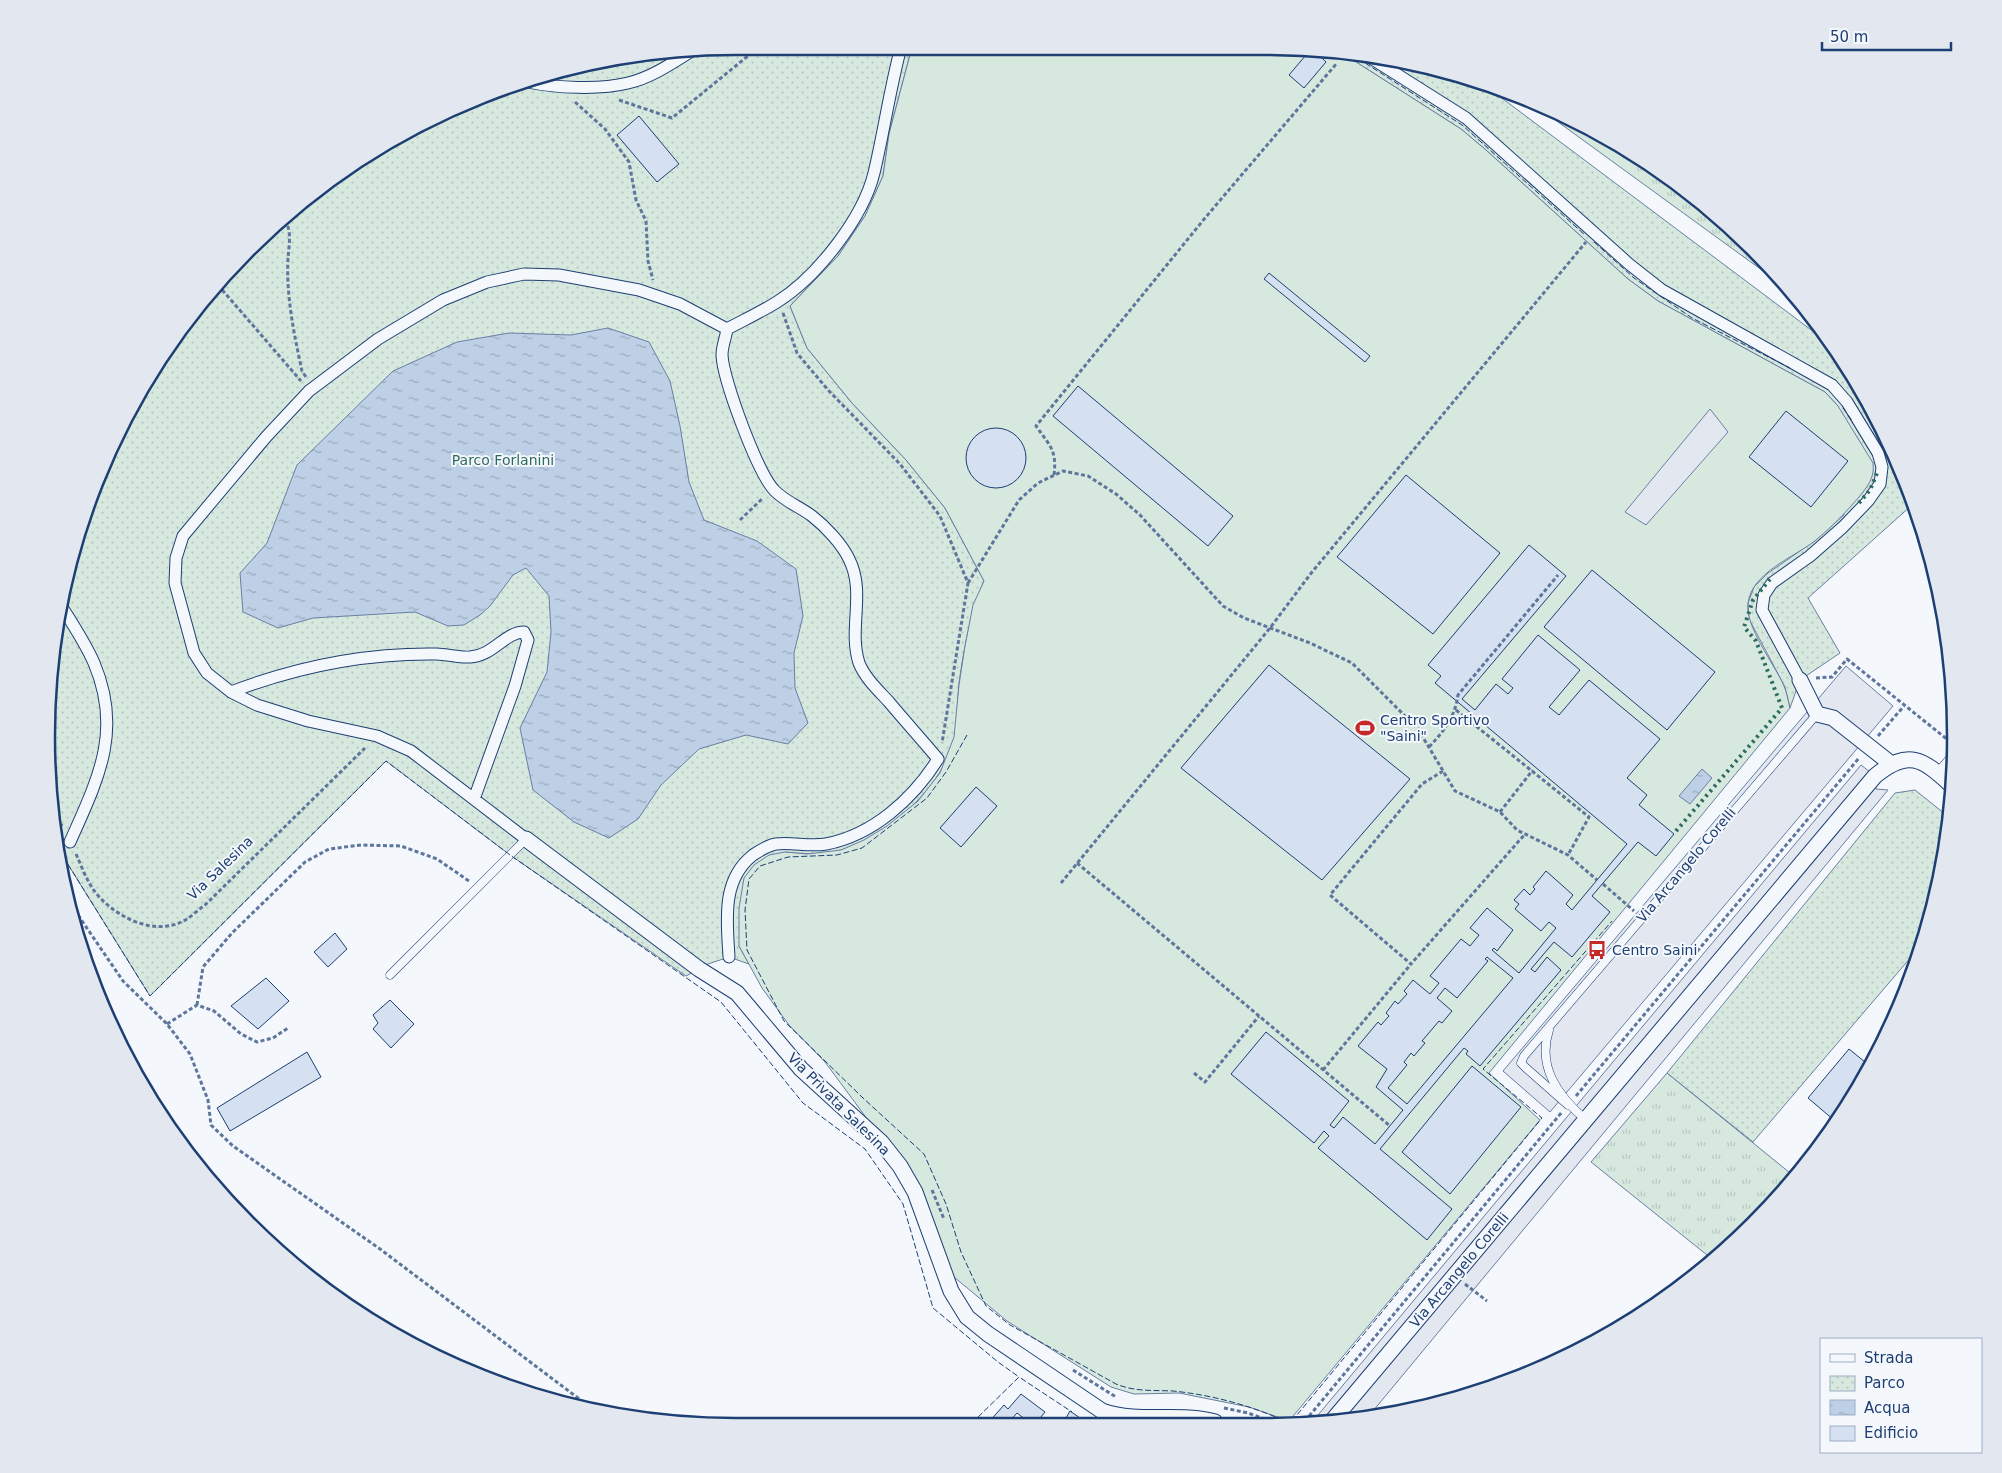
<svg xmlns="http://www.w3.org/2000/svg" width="2002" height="1473" font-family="'DejaVu Sans',sans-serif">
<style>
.grass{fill:url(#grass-tufts);stroke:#687fa3}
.park{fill:url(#park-dots);stroke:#687fa3}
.pitch{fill:#d7e8df;stroke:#687fa3}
.parking{fill:#e3e8f0;stroke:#687fa3}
.water{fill:url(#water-ripples);stroke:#687fa3}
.building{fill:#d5e0f0;stroke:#1d3f73;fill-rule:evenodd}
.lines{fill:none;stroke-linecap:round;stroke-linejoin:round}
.service-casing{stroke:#1d3f73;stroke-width:9}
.pedestrian-casing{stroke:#1d3f73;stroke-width:13}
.minor-casing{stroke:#1d3f73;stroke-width:17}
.path{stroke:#5e769c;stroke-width:3;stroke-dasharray:4 2.5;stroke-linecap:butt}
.service{stroke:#f4f7fb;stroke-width:8}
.pedestrian{stroke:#f4f7fb;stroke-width:11}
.minor{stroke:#f4f7fb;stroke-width:15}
.hedge{stroke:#2c6c60;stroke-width:4;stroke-dasharray:2.5 4;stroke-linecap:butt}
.fence{stroke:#1d3f73;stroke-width:1;stroke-dasharray:6 2.5;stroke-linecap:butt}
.labels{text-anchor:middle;stroke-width:4;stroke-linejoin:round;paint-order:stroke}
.park-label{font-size:14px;fill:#2c6c60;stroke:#f4f7fb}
.poi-label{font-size:14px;fill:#1d3f73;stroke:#f4f7fb;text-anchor:start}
.street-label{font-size:14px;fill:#1d3f73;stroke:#f4f7fb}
.rim{fill:none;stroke:#1d3f73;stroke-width:2.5}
</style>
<defs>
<pattern id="grass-tufts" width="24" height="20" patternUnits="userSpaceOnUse" patternTransform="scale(1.25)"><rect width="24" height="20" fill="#d7e8df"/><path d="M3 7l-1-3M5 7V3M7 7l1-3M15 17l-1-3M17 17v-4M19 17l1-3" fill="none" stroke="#b8c8c3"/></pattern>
<pattern id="park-dots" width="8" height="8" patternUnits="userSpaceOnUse" patternTransform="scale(1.25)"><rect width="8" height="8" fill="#d7e8df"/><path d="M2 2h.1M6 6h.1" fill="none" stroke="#b8c8c3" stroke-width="1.8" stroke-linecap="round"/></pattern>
<pattern id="water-ripples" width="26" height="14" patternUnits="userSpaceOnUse" patternTransform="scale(1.25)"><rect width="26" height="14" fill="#bed0e5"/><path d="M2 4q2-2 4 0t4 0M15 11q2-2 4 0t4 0" fill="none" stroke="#9aaabe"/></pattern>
</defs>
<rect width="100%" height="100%" fill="#f4f7fb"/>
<path class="grass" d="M1532,103L1571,117L1649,163L1753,248L1792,292Z
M1667,1073L1795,1177L1784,1192L1712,1259L1591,1162Z"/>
<path class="park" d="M736,46L912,47L889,134L883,176L865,216L838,256L790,306L807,348L852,403L906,460L945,508L984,581C970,613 964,648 959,683C957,701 958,719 955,736C945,785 888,836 841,850C823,855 803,854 785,852L739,946L749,964L729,957L708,964L686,976L510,855L386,761L150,996L59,850L48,782L59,602L118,431L163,353L248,249L391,139L558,70Z
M1342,53L1444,70L1483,84L1830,344L1885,431L1912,505L1808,598L1840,653L1800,680L1790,708L1785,687L1749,619L1748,603L1754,587L1768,573L1816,540L1844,515L1838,406L1825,392L1658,301L1628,279L1486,150L1461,129Z
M1915,790L1950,818L1923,943L1753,1142L1667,1073L1895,793Z"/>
<path class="pitch" d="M912,47L1310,48L1342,53L1461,129L1486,150L1628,279L1658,301L1825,392L1838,406L1873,463C1875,477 1868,486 1859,497C1846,512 1832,527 1816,540C1795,557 1752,572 1748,603C1744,625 1775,665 1784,686C1787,693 1788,701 1790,708L1489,1073L1540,1120L1289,1421L1249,1407L1179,1393L1134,1394L1111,1387L1007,1321L942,1267L913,1191L879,1135L825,1062L789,1025L762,988L739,946V908L744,878L754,865L769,855L785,852L807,854L841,850L864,840L887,826L918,801L940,773L954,737L959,685L965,646L973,605L984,581L945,508L906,460L852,403L807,348L790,306L838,256L865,216L883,176L889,134Z"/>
<path class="parking" d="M1710,409L1728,432L1646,525L1625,512Z
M1846,666L1893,706L1550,1112L1503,1071Z
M1861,765L1875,776L1876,789L1888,790L1368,1417L1337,1415L1332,1421H1313Z"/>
<path class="water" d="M608,328L649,342L670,381L680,426L689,482L704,520L757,541L796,569L803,616L794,653L795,688L808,723L788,744L746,735L699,749L661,785L638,819L609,838L574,822L533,790L520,728L547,672L551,632L549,596L526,568L513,575L490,606L480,615L464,625L448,626L415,612L313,618L278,628L243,612L240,573L267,543L297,465L393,371L457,342L509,333L571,335Z
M1702,769L1712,778L1690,804L1679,796Z"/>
<path class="building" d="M1312,48L1326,62L1304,88L1289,75Z
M639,116L679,164L657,182L617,135Z
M1269,273L1370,356L1365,362L1264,279Z
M1078,386L1233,516L1208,546L1053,416Z
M1786,411L1848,461L1811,507L1749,457Z
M966 458a30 30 0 1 1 60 0a30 30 0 1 1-60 0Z
M1406,475L1500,553L1433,634L1337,557Z
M1529,545L1566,576L1462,699L1475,710L1496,684L1508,694L1513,688L1502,679L1538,635L1580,670L1549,707L1559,715L1589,680L1660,739L1627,778L1647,795L1639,805L1674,834L1656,856L1638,842L1592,896L1610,912L1572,957L1554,942L1531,969L1535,972L1547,957L1561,970L1480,1066L1466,1054L1468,1051L1464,1048L1380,1149L1452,1209L1427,1240L1318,1148L1329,1136L1324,1131L1314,1143L1231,1074L1266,1032L1349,1101L1330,1125L1334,1128L1343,1117L1375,1144L1403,1110L1376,1087L1387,1069L1358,1046L1378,1022L1381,1025L1389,1016L1386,1013L1395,1001L1398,1004L1407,994L1404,991L1413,980L1430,994L1439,983L1430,976L1461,939L1470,946L1479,935L1470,928L1487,908L1513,930L1497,951L1494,948L1492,950L1519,973L1556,928L1549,922L1541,931L1515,909L1519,904L1514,900L1524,889L1530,895L1535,889L1533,887L1546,871L1573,895L1566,904L1572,910L1627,844L1435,683L1441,676L1428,665ZM1487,957L1513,978L1407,1104L1388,1088L1407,1065L1404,1062L1411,1053L1414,1056L1425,1043L1422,1041L1439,1021L1442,1023L1452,1011L1437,998L1445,988L1457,998L1488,961L1485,959Z
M1592,570L1715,672L1667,730L1544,627Z
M1269,665L1410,779L1322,880L1181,768Z
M976,787L997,806L961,847L940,828Z
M335,933L347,949L328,967L314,952Z
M266,978L289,1001L258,1029L231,1006Z
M390,1000L414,1024L391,1048L373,1029L378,1023L373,1015Z
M1849,1049L1870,1066L1863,1082L1835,1121L1808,1098Z
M307,1052L321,1077L230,1131L217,1108Z
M1472,1066L1521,1107L1450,1194L1402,1152Z
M1021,1394L1045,1412L1036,1423H1030L1017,1413L1008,1423H988L1004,1405L1008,1409Z
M1070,1411L1083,1420L1082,1423H1063Z"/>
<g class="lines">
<g class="service-casing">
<path id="service" d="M1938,772L1952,756
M390,975L526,839
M1549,1030C1537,1067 1558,1096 1586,1120
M1568,1105L1526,1068L1521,1063L1524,1056L1817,714"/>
</g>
<g class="pedestrian-casing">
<path id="pedestrian" d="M1371,58L1466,118L1629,264L1662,290L1832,385L1847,402L1878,453L1882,467L1880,484L1868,501L1843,527L1810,556L1772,583L1764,595L1762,610L1800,680
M528,82C556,88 600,90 628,83C650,78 671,64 690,52
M59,602C71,622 85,642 94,663C123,731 98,779 70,842
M231,692C296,667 366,653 436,654C448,654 459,658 470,657C493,656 505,632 524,632L528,640L515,686L474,799
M526,839L411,751L377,736L308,721L257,705L231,692L207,673L194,653L175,583L176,558L183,536L266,437L309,391L378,339L443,300L487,282L524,274L559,275L639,290L680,304L727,329
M729,957C727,921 721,880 753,855C759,851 769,845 776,844C792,842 810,847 826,844C873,835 913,799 938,759C922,740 905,721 889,702C878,690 865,678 859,663C848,629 866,592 849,559C842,544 825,526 812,516C800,507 786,502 775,491C758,474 723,380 722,355C722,346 726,337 727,329C744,320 761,312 777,302C817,277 863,218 874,173C884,131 890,88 901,47"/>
</g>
<g class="minor-casing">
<path id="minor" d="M1800,680L1817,714L1833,718L1890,763
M526,839L699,969L737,993L801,1069L881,1142L900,1166L915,1192L951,1291L967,1317L988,1334L1102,1411C1140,1424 1178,1412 1215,1422
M1332,1421L1875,776C1908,749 1922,758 1951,785"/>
</g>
<path class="path" d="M619,100L672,118L760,46
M575,102L605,129L629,162L636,200L646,221L648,261L653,280
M285,220C292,231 289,246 288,258C286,296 294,334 302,371L306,377
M218,285L301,381
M783,313L797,353L828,390L900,464L940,516L968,583L942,743
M1054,475C1057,450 1050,446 1036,426L1205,218L1337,63
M740,520L763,498
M968,583L1019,500L1038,483L1063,471L1088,476L1116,494L1140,515L1223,606L1244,618L1310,643L1352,663L1418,729L1455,791L1500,812L1517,830L1568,855L1597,880
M1816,678L1832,677L1847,659L1953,744
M1456,710L1532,771
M1878,736L1904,706
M1429,747C1444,731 1455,717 1458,695L1558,575
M1443,771L1422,784L1330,895L1411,964L1525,834
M52,807L62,826
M1500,812L1532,771L1589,817L1568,855
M76,854C81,865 86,879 93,889C112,916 155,939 187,919C193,915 199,909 205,905L365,748
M1077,863L1390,1126
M1061,883L1270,628L1312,572L1586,242
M1603,884L1634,911
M67,899L123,981L167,1024L190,1054L208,1100L211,1125L233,1146L380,1249L586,1404
M197,1005L203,967L232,933L305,862L329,849L361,845L401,846L437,859L469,881
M167,1024L197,1005L214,1011L241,1034L257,1042L273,1038L288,1028
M1323,1070L1411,964
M1194,1073L1205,1082L1259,1016
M1576,1096L1859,758
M932,1190L944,1219
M1465,1284L1487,1301
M1073,1370L1116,1397
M1224,1408L1248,1413L1270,1421
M1305,1421L1562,1112"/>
<use href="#service" class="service"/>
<use href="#pedestrian" class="pedestrian"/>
<use href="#minor" class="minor"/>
<path class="hedge" d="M1859,503L1870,490L1877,473
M1676,831L1782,708L1756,641L1744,627L1753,600L1770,579"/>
<path class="fence" d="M1351,54L1462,125L1585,235
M1594,242L1634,278L1692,318L1790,368
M1843,408L1853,422
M967,735L946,772L927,798L862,848L837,855L788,857L760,866L749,879L745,910L747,950L784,1021L863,1098L924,1154L946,1204L961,1252L986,1306L1010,1325L1116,1384C1135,1392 1153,1390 1173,1391C1212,1395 1249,1405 1285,1421
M59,850L150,996L386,761L510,855L721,1002L803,1103L865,1149L903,1204L933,1308L998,1362L1019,1377
M1080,1418L1088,1423
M1292,1421L1542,1118L1483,1069L1612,921
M972,1423L1019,1377L1072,1412"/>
</g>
<defs>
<g id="stadium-bare" transform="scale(1.5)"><path d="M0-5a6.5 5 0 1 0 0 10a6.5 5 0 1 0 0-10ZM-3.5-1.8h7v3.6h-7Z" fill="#c62828" stroke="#f4f7fb" stroke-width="2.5" paint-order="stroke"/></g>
<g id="bus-bare" transform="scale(1.5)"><path d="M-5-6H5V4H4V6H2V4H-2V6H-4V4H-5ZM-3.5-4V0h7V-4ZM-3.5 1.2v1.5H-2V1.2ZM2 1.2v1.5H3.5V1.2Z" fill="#c62828" stroke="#f4f7fb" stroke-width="2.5" paint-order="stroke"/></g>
</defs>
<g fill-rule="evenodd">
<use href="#stadium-bare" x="1365" y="728"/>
<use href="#bus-bare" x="1597" y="950"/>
</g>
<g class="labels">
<g class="park-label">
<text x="503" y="465">Parco Forlanini</text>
</g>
<g class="poi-label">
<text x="1380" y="725">Centro Sportivo<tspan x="1380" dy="16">"Saini"</tspan></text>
<text x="1612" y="955">Centro Saini</text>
</g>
<g class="street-label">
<text transform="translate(1686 865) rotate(-50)" y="5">Via Arcangelo Corelli</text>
<text transform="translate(220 868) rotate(-44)" y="5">Via Salesina</text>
<text transform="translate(839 1104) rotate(45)" y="5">Via Privata Salesina</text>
<text transform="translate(1459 1270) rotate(-50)" y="5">Via Arcangelo Corelli</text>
</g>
</g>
<path d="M0 0H2002V1473H0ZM736 55H1266A681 681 0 0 1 1947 736V737A681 681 0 0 1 1266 1418H736A681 681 0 0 1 55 737V736A681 681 0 0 1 736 55Z" fill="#e3e8f0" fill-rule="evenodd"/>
<path class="rim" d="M736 55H1266A681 681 0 0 1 1947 736V737A681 681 0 0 1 1266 1418H736A681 681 0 0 1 55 737V736A681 681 0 0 1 736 55Z"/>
<rect x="1820" y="1338" width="162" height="115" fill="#f4f7fb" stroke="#9eadc5"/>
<rect x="1830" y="1354" width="25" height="8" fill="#f4f7fb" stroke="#9eadc5"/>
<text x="1864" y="1363" font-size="15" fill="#1d3f73">Strada</text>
<rect x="1830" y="1376" width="25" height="15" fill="url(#park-dots)" stroke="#9eadc5"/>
<text x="1864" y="1388" font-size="15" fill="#1d3f73">Parco</text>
<rect x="1830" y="1400" width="25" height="15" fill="url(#water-ripples)" stroke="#9eadc5"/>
<text x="1864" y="1413" font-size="15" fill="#1d3f73">Acqua</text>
<rect x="1830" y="1426" width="25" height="15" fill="#d5e0f0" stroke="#9eadc5"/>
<text x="1864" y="1438" font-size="15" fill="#1d3f73">Edificio</text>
<path d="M1822 42v8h129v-8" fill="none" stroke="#1d3f73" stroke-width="2.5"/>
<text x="1830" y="42" font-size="15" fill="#1d3f73" stroke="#f4f7fb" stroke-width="4" paint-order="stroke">50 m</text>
</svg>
